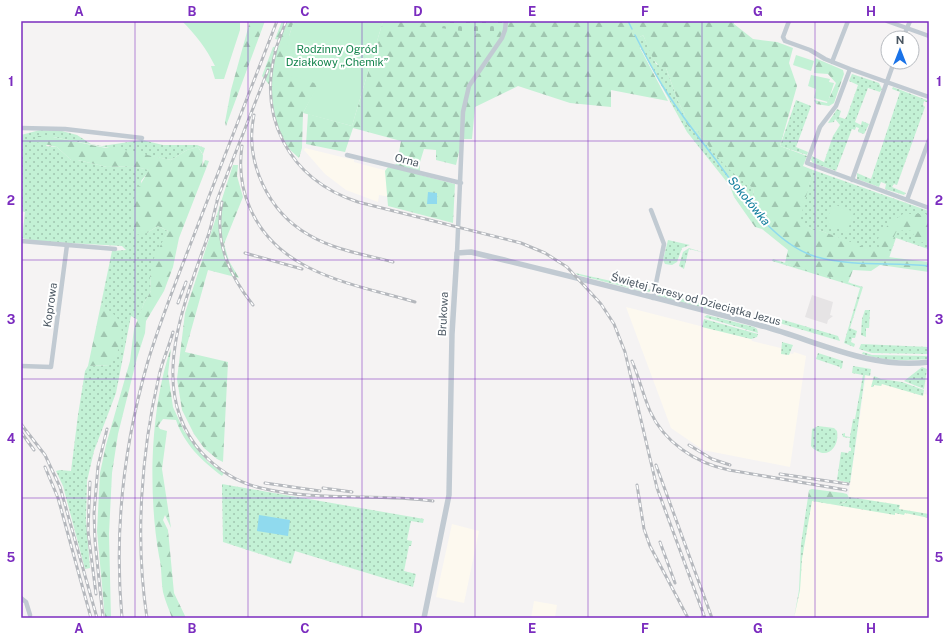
<svg xmlns="http://www.w3.org/2000/svg" width="950" height="639" font-family="'Public Sans',sans-serif">
<style>
.commercial{fill:#fdf9ef}
.education{fill:#e6e4e5}
.grass{fill:url(#grass-dots)}
.forest{fill:url(#forest-firs)}
.cemetery{fill:url(#cemetery-stones)}
.green{fill:#c3f1d5}
.water{fill:#90daee}
.lines{fill:none;stroke-linecap:round;stroke-linejoin:round}
.stream{stroke:#90daee;stroke-width:1.5}
.minor{stroke:#c1cad2;stroke-width:4.5}
.tertiary{stroke:#c1cad2;stroke-width:5.5}
.rail-casing{stroke:#b5b8bd;stroke-width:3}
.rail{stroke:#fff;stroke-width:1.5;stroke-dasharray:4.5;stroke-linecap:butt}
.grid{fill:none;stroke:#7b2cbf;stroke-width:1;stroke-opacity:0.55}
.labels{text-anchor:middle;stroke-width:4;stroke-linejoin:round;paint-order:stroke}
.park-label{font-size:11px;fill:#17864f;stroke:#fff}
.street-label{font-size:11px;fill:#4a5661;stroke:#fff}
.water-label{font-size:12px;font-style:italic;fill:#0c7c9b;stroke:#fff}
.neatline{fill:none;stroke:#7b2cbf;stroke-width:1.5}
.grid-label{font-size:13px;text-anchor:middle;font-weight:bold;fill:#7b2cbf}
</style>
<defs>
<pattern id="grass-dots" width="8" height="8" patternUnits="userSpaceOnUse"><rect width="8" height="8" fill="#c3f1d5"/><path d="M2 2h.1M6 6h.1" fill="none" stroke="#a0c6b0" stroke-width="1.8" stroke-linecap="round"/></pattern>
<pattern id="forest-firs" width="22" height="20" patternUnits="userSpaceOnUse"><rect width="22" height="20" fill="#c3f1d5"/><path d="M5 1l3.5 6h-7zM16 11l3.5 6h-7z" fill="#a0c6b0"/></pattern>
<pattern id="cemetery-stones" width="16" height="16" patternUnits="userSpaceOnUse"><rect width="16" height="16" fill="#c3f1d5"/><path d="M2 7V4a2 2 0 0 1 4 0v3zM10 15v-3a2 2 0 0 1 4 0v3z" fill="#a0c6b0"/></pattern>
</defs>
<rect width="100%" height="100%" fill="#f5f3f3"/>
<path class="commercial" d="M305,148L354,160V162L395,173L390,197L379,195L378,202L346,190L325,174L304,150Z
M626,307L751,339L752,341L789,350V353L793,354L794,352L806,356L790,467L703,450L671,428Z
M866,375L928,395L929,393V618H794L800,589L801,559L811,500L847,506Z
M452,524L479,531L464,603L436,597Z
M534,601L557,605L555,618H531Z"/>
<path class="education" d="M812,295L833,302L830,315L833,316L828,320L827,324L805,317Z"/>
<path class="grass" d="M643,35L656,64L666,68L678,101L685,115L684,119L692,131L697,130C714,152 729,172 753,188L755,205L766,217L753,213L737,195L734,197L730,186L687,132L640,47V37Z
M852,74L879,83L882,89L880,92L868,88L855,122L861,125L862,121L869,124L864,134L858,132L859,128L856,127L855,130L852,129L836,171L813,163L811,160L812,156L824,162L833,136L840,125L835,119L834,122L828,123L837,109L841,111L839,117L845,119L847,116L858,85L849,81Z
M893,87L929,101V103L924,101L923,105L925,107L897,185L894,184L892,187L906,193L904,195L885,189L886,184L881,182L879,187L857,179V173L871,179L900,92L892,89Z
M796,100L811,106L796,147L808,152L807,155L780,146Z
M40,130L62,131L77,135L91,144L102,146L142,140L163,145H197L205,148L203,154L198,147L187,150L171,160L53,137L46,146L57,147L71,160H78L107,167L131,166L150,170L141,181L147,233L158,226L168,231L159,250L150,277L151,291L144,303L138,320L131,316L116,393L94,451L87,481L86,520L90,568L85,569L63,486L56,471L60,470L71,471L78,415L85,371L88,366L111,365L118,320L101,304L112,251L126,250L122,246L33,241L22,238L25,212L21,211V135Z
M813,170L929,211L928,249L896,238L889,258L819,230H812L799,220Z
M668,240L690,245L682,248L677,262L672,265L665,264L663,260Z
M689,248L705,253L689,249L684,269L679,266L683,252Z
M773,259L863,287L850,328L857,331L855,338H852L851,342L855,344L854,347L844,343L860,288L772,261Z
M575,273L652,290L649,292H645L578,275Z
M656,291L713,307L709,309L658,296Z
M865,310H870L869,328H866V337L861,335L862,319Z
M707,315L754,327L757,329L758,333L704,317Z
M777,318L838,336L840,341L776,322Z
M704,319L758,334L757,337L751,339L702,327Z
M782,342L793,345L789,355L781,354Z
M861,344L929,347V354L872,353L859,349Z
M863,352L872,355L929,356V359C906,361 884,361 862,354Z
M818,353L843,361L842,368L840,369V367L816,359Z
M853,366L871,369L870,376L865,375L850,483L837,480L841,452L848,453L849,451H851V448L849,447L850,438L843,437L842,434L845,433V436L850,437L853,419H855L863,375L852,373Z
M922,367L927,369L924,389L904,381Z
M874,376L881,379L902,382L924,390L923,396L882,384L881,386L874,385L873,387H871Z
M818,426L834,428L837,431C840,450 824,461 811,446L812,429Z
M222,484L424,519L423,523L411,521L407,540L412,541L411,546H409L404,571L416,574L413,587L295,551L291,564L223,542Z
M808,497L812,500L833,504L844,503L847,500L849,497L900,505L899,509L929,514V518L905,513L904,515L895,513V515L812,501L802,559L800,590L794,618L799,590L801,544Z"/>
<path class="forest" d="M250,21H265L226,126L225,122L231,90Z
M282,21H294L289,36L319,84L303,113L302,148L299,158L289,149L282,136L274,117L271,87L262,76L273,47L279,46L280,40L275,39Z
M383,21H734V24L753,39L777,42L793,48L789,63L797,86L780,146L807,156L803,166L813,170L800,220L812,230H819L869,249L879,247L878,239L880,234L890,223L903,214H926L929,222V241L919,243L914,241V236L912,231L904,230L896,232L890,246L888,257L929,262V272L880,265L871,271L853,270L848,283L785,263L788,250L762,229L755,227L734,197L737,195L753,213L766,217L755,205L753,188C729,173 713,153 697,130L692,131L683,119L685,115L678,101L666,68C653,68 648,45 643,35L640,37V48L668,101L611,90V107L570,103L518,86L475,107L472,139H462L456,165L436,160V150L424,149L420,162V175L455,184L453,223L388,206L385,171L388,167L392,168L397,163L401,141L353,128L345,152L306,144L308,114L352,126Z
M815,58L843,70L844,74L834,103L829,106L816,104L814,100L827,103L836,83L828,74L814,73Z
M38,136L53,137L106,148H115L171,160L187,150L198,147L203,155L202,167L205,160L209,161L179,238L173,267L164,291L146,321L145,333L137,358L118,434L112,473L109,534L111,618H105L97,531L100,473L106,445L130,361L134,329L144,303L151,291L150,277L154,258L168,231L158,226L147,233L135,235C128,204 134,195 149,170L131,166L107,167L78,160H71L57,147L36,142Z
M233,165H238L237,176L243,197L224,244L229,261L239,278L208,270L185,352L228,362L223,462L217,459L204,448L194,434L182,410L177,379L185,313Z
M101,304C106,308 114,314 118,319C127,334 118,352 111,365L88,366Z
M171,348L168,374L173,407L184,431L208,462L224,473L222,476C202,461 184,444 176,420L163,419L158,426L160,429L167,431L162,469L171,528L165,515L163,520L168,530L174,593L186,618H172C169,609 165,601 163,592C161,580 162,568 159,556C148,494 150,408 171,348Z
M812,489L843,493L847,494L849,498C842,509 822,502 811,500L808,497L809,490Z"/>
<path class="cemetery" d="M441,21H504L503,30L481,34L441,28Z"/>
<path class="green" d="M182,21H240V30L224,79H215L211,66H215C206,48 196,35 182,21Z
M294,21H383L352,126L303,113L318,84L281,73L289,36Z
M626,21H639L640,31L638,35L633,36Z
M796,55L814,61L811,71L793,65Z
M811,75L830,79L829,82L834,83L828,102L814,98L816,89L808,86Z
M833,204L854,212L847,232L825,224Z"/>
<path class="water" d="M428,192L437,193V204H427Z
M259,515L290,520L288,536L257,531Z"/>
<g class="lines">
<path class="stream" d="M628,21L632,29
M635,35C644,52 653,71 664,88C679,113 698,136 716,160C741,194 774,245 817,257C854,267 892,262 929,266"/>
<path class="minor" d="M789,21L783,37L785,41L810,50L825,59L850,69L929,97
M887,21L929,36
M903,38L910,21
M832,62L848,21
M850,69L836,106L820,127L807,163L929,208
M21,128L65,129L142,138
M347,155L461,183
M852,180L894,62
M907,200L929,140
M651,210L664,244L653,298
M21,241L115,249
M457,253L463,112L469,86L502,38L505,30L506,21
M21,366L51,367L67,245
M21,598L26,602L30,615"/>
<path class="tertiary" d="M424,618L449,495L452,334L457,253L471,252L500,259C588,281 675,302 762,326C817,341 871,370 929,362"/>
<g class="rail-casing">
<path id="rail" d="M277,46C256,116 288,179 358,202L521,243L545,253L567,267L601,304L614,324L625,352L657,488L705,618
M275,51L286,21
M254,115C244,161 268,212 309,235C334,250 366,255 393,262
M242,146C239,167 241,188 250,208C278,274 354,284 415,302
M219,195C215,207 213,220 209,233C185,302 145,390 202,453C218,470 239,483 261,488C318,502 376,493 433,501
M217,200L268,70
M222,202C214,242 229,275 253,305
M245,253L302,269
M178,303L186,282
M632,361C639,377 643,395 650,411C664,442 695,463 729,470L846,490
M21,424L45,455L60,487L97,618
M21,432L34,450
M689,445L712,459L730,465
M656,465L712,618
M45,467L58,498L91,618
M780,474L848,484
M90,482L88,531L96,594
M265,483L320,491
M637,485L644,529L650,546L688,618
M323,488L352,492
M660,542L675,583
M103,618L95,541L94,513L98,466L107,429
M122,618C114,532 124,444 148,361C163,312 183,264 201,217C226,152 252,86 277,21
M147,618C135,540 141,453 159,376C162,361 169,347 173,332"/>
</g>
<use href="#rail" class="rail"/>
</g>
<path class="grid" d="M135,21V618M248,21V618M362,21V618M475,21V618M588,21V618M702,21V618M815,21V618M21,141H929M21,260H929M21,379H929M21,498H929"/>
<g class="labels">
<g class="park-label">
<text x="337" y="53">Rodzinny Ogród<tspan x="337" dy="13">Działkowy „Chemik”</tspan></text>
</g>
<g class="street-label">
<text transform="translate(407 160) rotate(14)" y="4">Orna</text>
<text transform="translate(696 299) rotate(15)" y="4">Świętej Teresy od Dzieciątka Jezus</text>
<text transform="translate(50 305) rotate(-82)" y="4">Koprowa</text>
<text transform="translate(443 314) rotate(-87)" y="4">Brukowa</text>
</g>
<g class="water-label">
<text transform="translate(749 201) rotate(51)" y="4">Sokołówka</text>
</g>
</g>
<rect width="950" height="639" fill="none" stroke="#ffffff" stroke-width="44"/>
<g transform="translate(900 50)"><circle r="19" fill="#ffffff" stroke="#b7bbc0"/>
<path d="M0-3L7 15L0 10L-7 15Z" fill="#1a73e8"/>
<text y="-6" font-size="11" font-weight="bold" text-anchor="middle" fill="#4a5661">N</text>
</g>
<rect x="22" y="22" width="906" height="595" class="neatline"/>
<g class="grid-label">
<text x="79" y="16">A</text>
<text x="192" y="16">B</text>
<text x="305" y="16">C</text>
<text x="418" y="16">D</text>
<text x="532" y="16">E</text>
<text x="645" y="16">F</text>
<text x="758" y="16">G</text>
<text x="871" y="16">H</text>
<text x="11" y="86">1</text>
<text x="939" y="86">1</text>
<text x="11" y="205">2</text>
<text x="939" y="205">2</text>
<text x="11" y="324">3</text>
<text x="939" y="324">3</text>
<text x="11" y="443">4</text>
<text x="939" y="443">4</text>
<text x="11" y="562">5</text>
<text x="939" y="562">5</text>
<text x="79" y="633">A</text>
<text x="192" y="633">B</text>
<text x="305" y="633">C</text>
<text x="418" y="633">D</text>
<text x="532" y="633">E</text>
<text x="645" y="633">F</text>
<text x="758" y="633">G</text>
<text x="871" y="633">H</text>
</g>
</svg>
